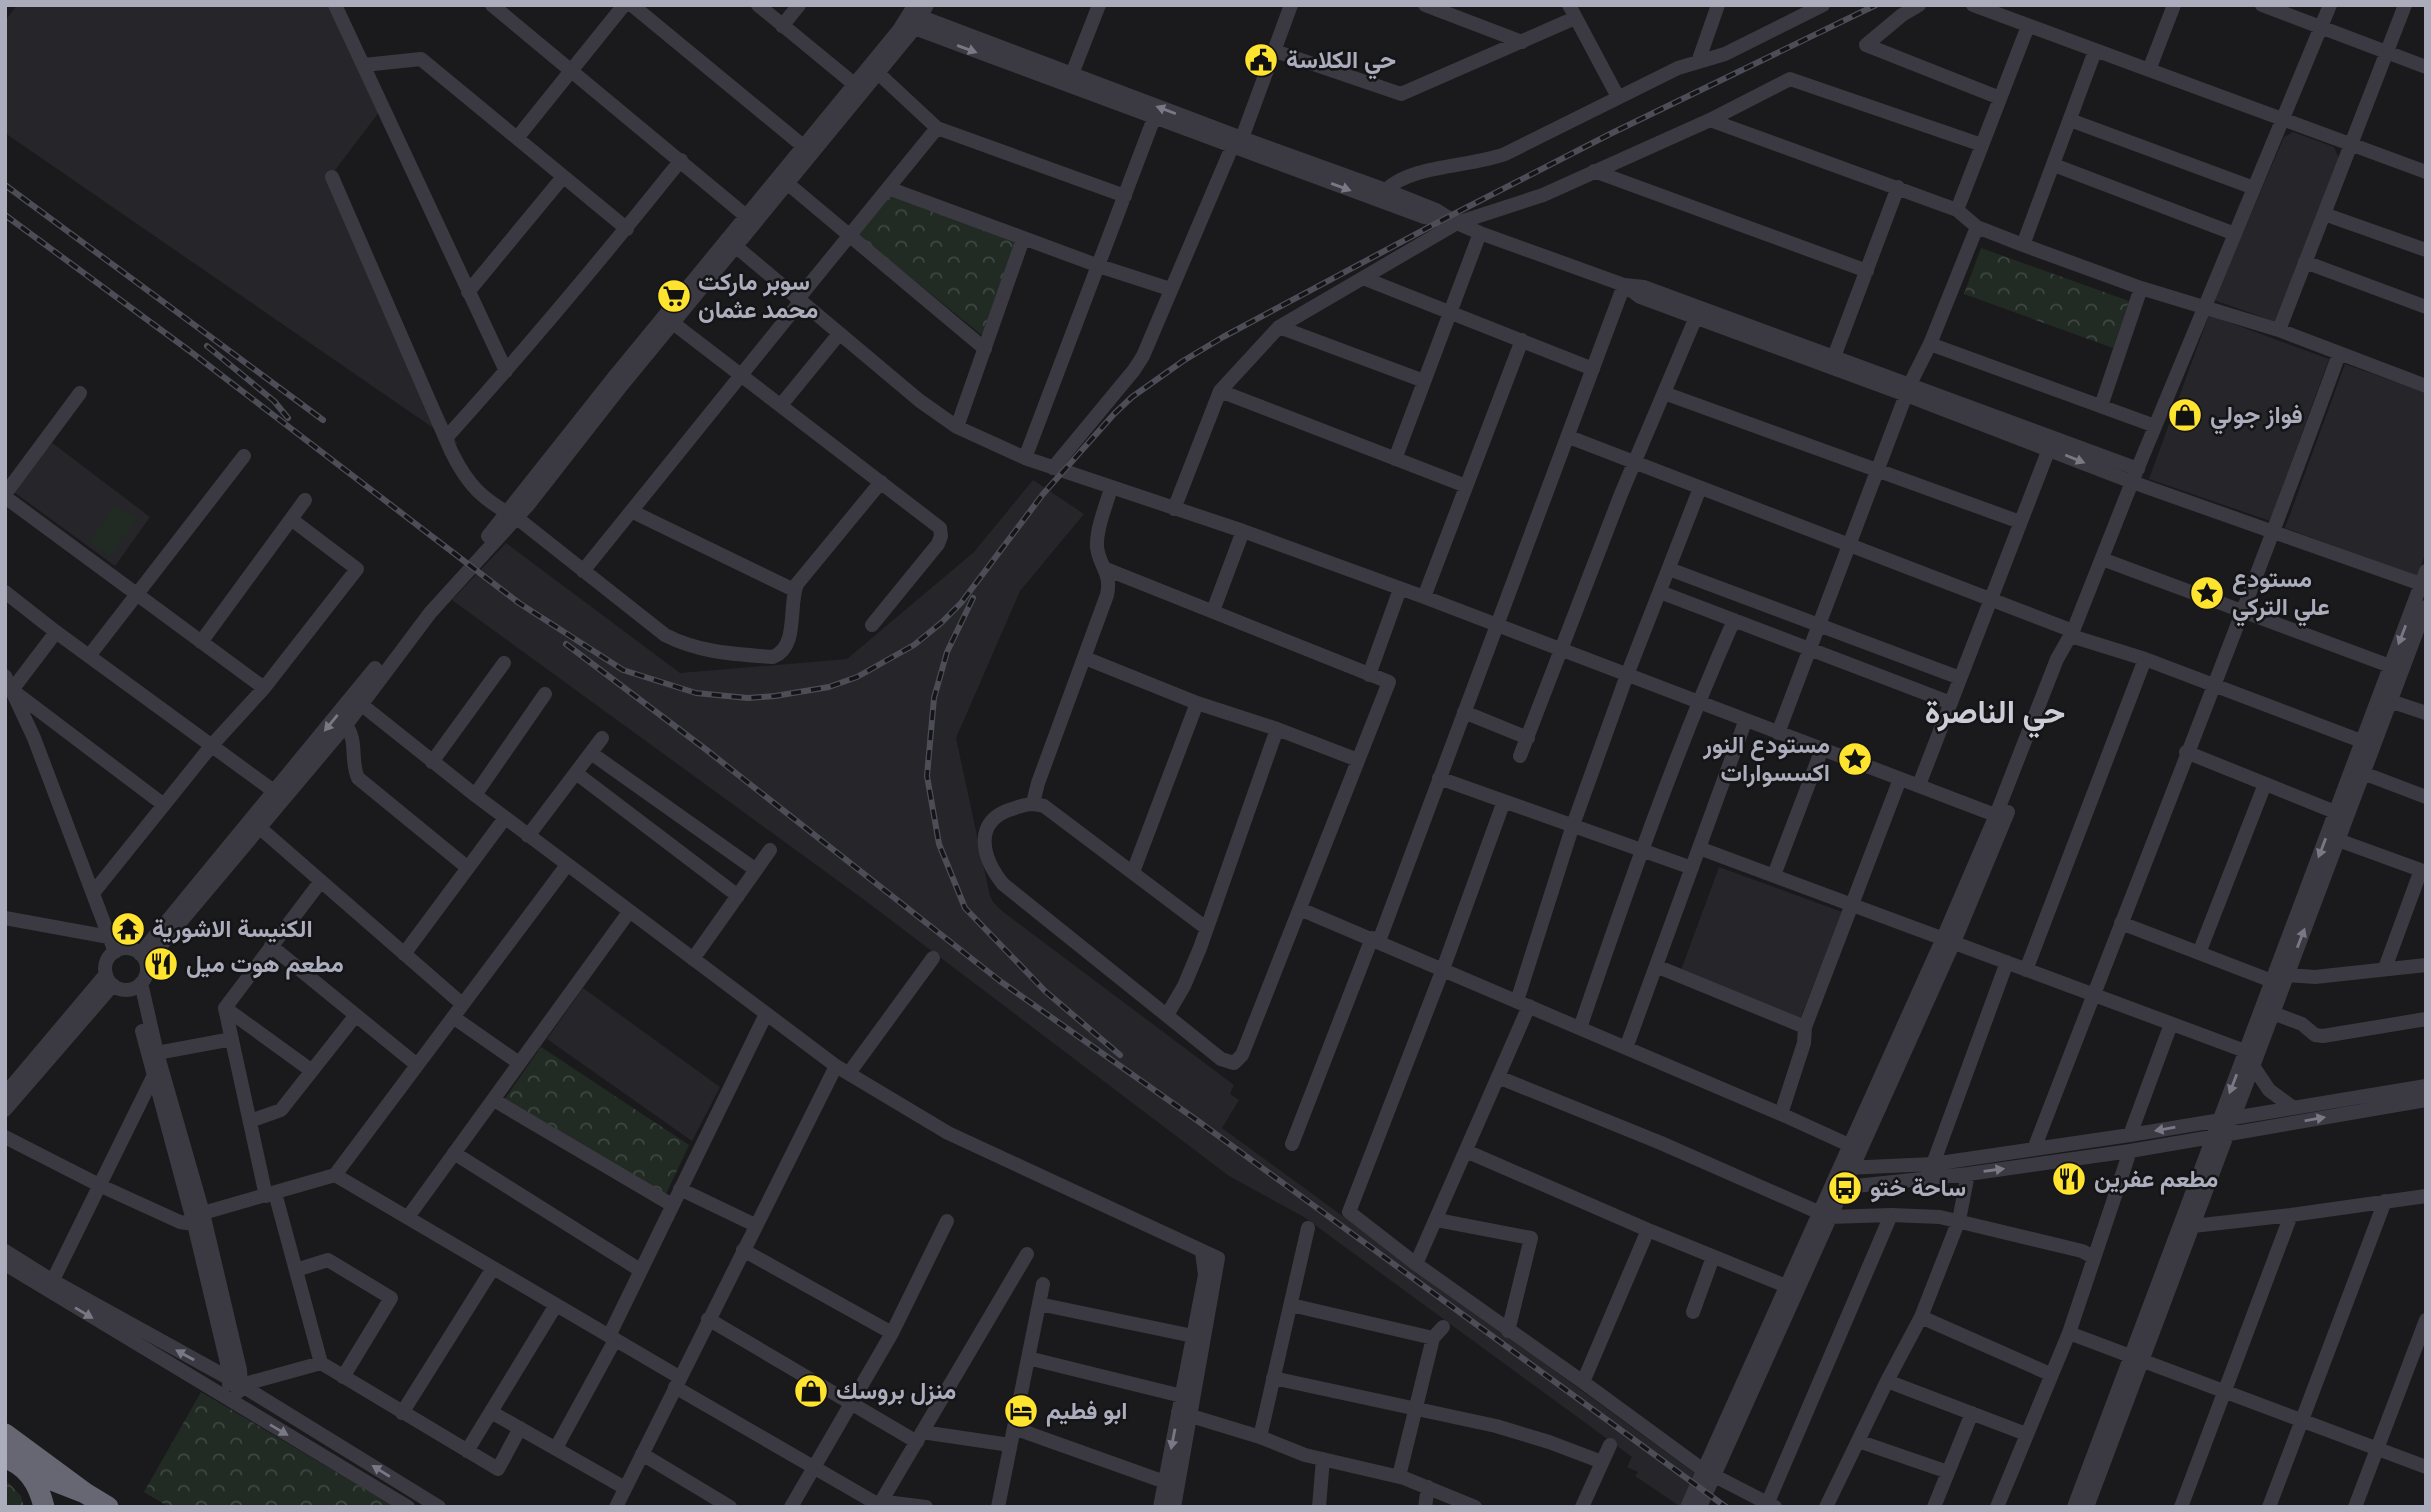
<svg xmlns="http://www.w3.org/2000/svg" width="2431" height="1512" font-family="'DM Sans',Vazirmatn,sans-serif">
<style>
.built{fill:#262529}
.grass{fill:#212b24}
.forest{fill:url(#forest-crowns)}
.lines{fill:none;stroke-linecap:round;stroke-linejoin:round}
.minor{stroke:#3b3a42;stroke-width:14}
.highway{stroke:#666773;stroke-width:21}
.rail-casing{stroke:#4d4d57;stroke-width:6}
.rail{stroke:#151417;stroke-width:3.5;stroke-dasharray:10;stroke-linecap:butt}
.oneway{fill:#797986}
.labels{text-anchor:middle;stroke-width:5;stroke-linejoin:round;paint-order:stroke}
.poi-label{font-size:24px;font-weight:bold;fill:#abadbd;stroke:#151417;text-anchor:start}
.district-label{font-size:32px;font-weight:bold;fill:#cdcdd8;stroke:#151417}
</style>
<defs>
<pattern id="forest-crowns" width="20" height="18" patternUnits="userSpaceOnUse" patternTransform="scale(1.75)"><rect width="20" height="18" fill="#212b24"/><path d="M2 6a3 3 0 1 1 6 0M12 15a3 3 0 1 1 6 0" fill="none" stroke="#3f4742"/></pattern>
</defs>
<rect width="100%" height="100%" fill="#1a1a1c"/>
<path class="built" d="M17,5H335L383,107L329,178L458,445L5,133V21Z
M2293,132L2334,147L2339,158L2276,322L2214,300L2284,137Z
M2209,315L2329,359L2270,521L2149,479Z
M2345,364L2426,393V552L2417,576L2285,528Z
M51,442L150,517L115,566L14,492Z
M1033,480L1084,514L1020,591L956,738L990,896L993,902L1002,911L1234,1085L1230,1094L1239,1100L1222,1128L1696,1474L1681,1507L1635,1476L1638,1472L1627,1467L1632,1457L1304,1217L1229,1176L863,899L452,600L506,543L680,673L847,659L974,552Z
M1719,867L1842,912L1800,1019L1680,973Z
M583,988L720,1087L692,1141L547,1039Z"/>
<path class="grass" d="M116,505L137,520L109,557L89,542Z"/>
<path class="forest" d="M890,195L1016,242L983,336L858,235Z
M1981,248L2129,301L2113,348L1964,294Z
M541,1047L689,1145L666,1194L504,1100Z
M201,1392L395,1507H169L144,1492Z
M5,1479L21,1496L24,1507H5Z"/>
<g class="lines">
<path class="minor" d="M335,5L506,371
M492,5L752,221
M632,5L803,146
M758,5L854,84
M1425,5L1522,42
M1569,5L1618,97
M1919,5L1902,15L1866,45L2000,98
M1973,5L2426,172
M2262,5L2426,67
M911,13L1242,138L1386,190L1436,210L1457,223L1480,233L1624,285L1644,287L2138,469
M906,25L1424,217L1453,223
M782,26L799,5
M1275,51L1401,94L1575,18
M1698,62L1718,5
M364,65L421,59L627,229
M2149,70L2174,5
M878,73L937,128L1125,196
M1072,74L1099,5
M1710,120L1957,210L1977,227L2023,245L2141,288L2279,330L2426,386
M2070,120L2254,188
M517,138L624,5
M2054,165L2235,234
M1594,171L1867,271
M332,177L451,451C468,486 483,500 517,518L665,635C700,653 735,654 773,657C799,647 788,606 797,584L881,482
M787,183L985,349
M888,188L1099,266L1170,289
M1386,190C1411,165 1470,167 1505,154L1678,68L1725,54L1823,5
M1957,210L2028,26
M2324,214L2426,250
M727,239L920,401L957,427L1025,458L1243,531L1424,597L2003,818
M2023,245L2095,51
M2305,262L2426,307
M1363,278L1593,369
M1624,285L1640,297L1906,395L2132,482L2421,584
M468,292L563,177
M797,300L937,128
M673,323L940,528L941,536L938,544L872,625
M1279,327L1424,381
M2279,330L2405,5
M1930,344L2155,426
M1832,362L1898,187
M1220,391L1466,486
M1664,393L2020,522
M781,405L839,334
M2101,406L2141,288
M957,427L1023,239
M1569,437L2073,631
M446,438C527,348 605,255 681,160
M1025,458L1154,118
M1395,459L1480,233
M1053,468L1134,370L1143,356L1232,147L1242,138L1291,5
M5,494L80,393
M5,497L264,688
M1174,509L1220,391L1279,327L1457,223L1543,195L1710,120L1790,79L1982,145
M631,511L794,590
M488,536L614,377L899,30L914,6
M2102,559L2390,666
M1106,569L1389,682L1242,1055L1234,1063L1221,1059L1003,884C982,858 972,821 1012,809C1024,805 1032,802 1044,806L1206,928
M1669,569L1960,678
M583,571L800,302
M5,592L56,632L275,792
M1660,592L1951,703
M1424,597L1522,340
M1213,611L1243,531
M56,632L12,690L164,805
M2071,636L2145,659L2369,744
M201,642L305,500
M89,656L244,456
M1085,658L1197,703L1277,729L1358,760
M1369,675L1400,589
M5,676L34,738L115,952
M352,697L475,795L836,1066L948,1133L1218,1258L1174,1507
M2390,701L2426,713
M1464,712L1528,738
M346,725C358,742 350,760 358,778L468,868
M1778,733L1910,384L1930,344L1977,227
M2186,752L2335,812
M591,753L756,870
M1520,756L1621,494L1696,317
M432,762L504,663
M576,773L738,896
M2363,773L2426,797
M1439,778L1692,868
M1919,785L2049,449
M475,795L545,694
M1504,801L1443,969L1349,1212L1416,1264L1583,1382L1703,1470L1775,1507
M1033,803L1038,783L1107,595C1112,573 1099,566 1097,547C1096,529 1106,506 1111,488
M260,828L462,1004
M528,836L602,738
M2338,840L2426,872
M1699,848L2245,1051
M1133,872L1197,703
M1774,875L1822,749
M93,893L212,745L264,688L357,569L291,519
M1300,909L1781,1114L1849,1145
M5,918L109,937
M2121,923L2272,981
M1379,941L1624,285
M271,946L417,1065
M105 969a21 21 0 1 1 42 0a21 21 0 1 1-42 0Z
M2199,953L2265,784
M140,954L375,668
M404,954L505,818
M693,959L770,850
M146,963L346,725L430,613L529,504L622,385L914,29L927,5
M1656,966L1805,1027
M2385,968L2421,870
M2026,970L2145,659
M2287,975L2315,977L2426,965
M141,983L157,1053L203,1213L240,1370L241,1385L238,1392
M1517,1001L1573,825L1627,675L1700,488
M225,1008L312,1071
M2273,1013L2302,1024L2315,1035L2323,1036L2426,1019
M1167,1015L1184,986L1200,948L1277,729
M453,1017L519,1063
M1580,1028C1627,890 1675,753 1734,620
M142,1031L194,1224L231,1380L229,1384
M1626,1048L1745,722
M157,1053L232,1039
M2253,1066L2269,1090L2292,1107
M849,1073L933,958
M1498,1077L1661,1143L1818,1212
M5,1094L106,974
M494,1100L672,1205
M5,1110L113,985
M1781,1114L1804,1043L1805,1027L1900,779
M250,1121L281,1110L356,1015
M2130,1135L2171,1024
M5,1137L101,1186L180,1222L194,1224
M1292,1144L1372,938
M2034,1149C2136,884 2242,620 2339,354
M1466,1151L1648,1230L1786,1286
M454,1153L640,1270
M1933,1164L2007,962
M1845,1168L1933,1164L2130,1135L2426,1086
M335,1175L679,1377
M1837,1188L1968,1174L2130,1151L2426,1100
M680,1189L755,1225
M275,1193L321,1363
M266,1196L225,1008L321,881
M203,1213L335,1175L567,865
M408,1217L629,912
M1829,1217L1891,1215L1940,1217L2082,1251L2093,1257
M1437,1220L1531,1238L1508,1331
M2193,1226L2291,1215L2426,1196
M743,1250L892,1333
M5,1251L53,1281L241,1385L439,1507
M5,1264L408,1507
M1416,1264L1529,1006
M296,1270L328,1260L391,1298L343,1377
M50,1286L153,1077
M1039,1304L1193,1336
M1291,1305L1433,1338
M1693,1312L1713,1257
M1921,1317L2050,1374
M708,1319L917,1442
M2069,1333L2426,1467
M609,1336L766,1014
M1028,1358L1190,1398
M1273,1378L1496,1426L1549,1442L1602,1462
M1887,1381L2026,1434
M1583,1382L1648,1230
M241,1385L321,1363L498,1469L520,1428
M675,1387L879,1505L894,1503L926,1507
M491,1412L625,1488
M1178,1412L1260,1437L1305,1455L1404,1478L1475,1507
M402,1413L493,1268
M1014,1428L1165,1482
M922,1432L1010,1445
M1260,1437L1308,1228
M1858,1441L1948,1472
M556,1448L615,1340
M467,1451L556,1305
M642,1454L730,1507
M1399,1476L1433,1338L1443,1327
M1768,1502L1891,1215
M616,1507L836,1066
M791,1507L892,1333L947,1221
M878,1507L1027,1254
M998,1507L1043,1284
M1160,1507L1205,1275L1202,1252
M1319,1507L1323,1459
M1425,1507L1428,1487
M1582,1507L1610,1445
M1687,1507L1943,938L1996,815L2057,659L2073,631L2132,482L2330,5
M1700,1507L1954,942L2008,812
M1826,1507L1887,1381L1921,1317L1959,1220L1968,1174
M1934,1507L1972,1413
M1997,1507L2069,1333L2130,1151
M2074,1507L2426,571
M2087,1507L2426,607
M2181,1507L2291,1215
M2269,1507L2385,1201
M2355,1507L2426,1320"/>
<path class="highway" d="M5,1434L85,1493
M5,1458C27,1465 39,1485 44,1507
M26,1470L85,1493L108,1507"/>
<g class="rail-casing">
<path id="rail" d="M5,185L323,420
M5,215L191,352L519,603L623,670L696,693L748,698L775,696L829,687L857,677L914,645L941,623L961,603L1043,494L1114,414L1132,397L1183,361L1223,337L1448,217L1610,134L1876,5
M207,346L274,401L288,418
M973,598L947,652L934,698L927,776L939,844L965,908L1045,991L1120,1055
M566,644L704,748L1000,981L1198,1121L1726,1507"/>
</g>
<use href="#rail" class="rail"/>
</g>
<defs><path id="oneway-solid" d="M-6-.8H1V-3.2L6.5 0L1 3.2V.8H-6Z" transform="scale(1.75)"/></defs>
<g class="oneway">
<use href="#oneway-solid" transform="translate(967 49) rotate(20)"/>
<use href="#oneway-solid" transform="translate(1166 110) rotate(-159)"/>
<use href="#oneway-solid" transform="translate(1341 187) rotate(20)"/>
<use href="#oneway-solid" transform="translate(2075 459) rotate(22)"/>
<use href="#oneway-solid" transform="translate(2402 635) rotate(111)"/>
<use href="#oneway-solid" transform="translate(331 723) rotate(129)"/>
<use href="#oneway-solid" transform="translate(2322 848) rotate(111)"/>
<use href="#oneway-solid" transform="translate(2301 938) rotate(-69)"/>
<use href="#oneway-solid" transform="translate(2233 1084) rotate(111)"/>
<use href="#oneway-solid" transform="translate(2315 1119) rotate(-10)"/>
<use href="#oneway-solid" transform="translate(2165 1129) rotate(170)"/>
<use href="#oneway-solid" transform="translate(1994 1170) rotate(-8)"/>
<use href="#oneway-solid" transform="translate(84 1313) rotate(31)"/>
<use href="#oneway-solid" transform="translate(185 1355) rotate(-151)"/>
<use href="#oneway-solid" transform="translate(279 1430) rotate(31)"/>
<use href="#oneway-solid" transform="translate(1173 1439) rotate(101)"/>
<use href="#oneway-solid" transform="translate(381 1471) rotate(-148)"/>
</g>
<defs>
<g id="civic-disc" transform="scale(1.75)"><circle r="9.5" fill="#ffe42f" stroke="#151417"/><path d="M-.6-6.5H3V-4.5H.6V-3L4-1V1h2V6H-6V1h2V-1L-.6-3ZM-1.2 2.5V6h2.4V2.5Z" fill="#111"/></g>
<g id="supermarket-disc" transform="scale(1.75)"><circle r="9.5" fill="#ffe42f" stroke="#151417"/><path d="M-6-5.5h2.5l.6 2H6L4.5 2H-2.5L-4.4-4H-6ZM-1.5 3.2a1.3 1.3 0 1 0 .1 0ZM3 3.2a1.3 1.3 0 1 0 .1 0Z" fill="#111"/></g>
<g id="shop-disc" transform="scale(1.75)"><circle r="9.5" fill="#ffe42f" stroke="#151417"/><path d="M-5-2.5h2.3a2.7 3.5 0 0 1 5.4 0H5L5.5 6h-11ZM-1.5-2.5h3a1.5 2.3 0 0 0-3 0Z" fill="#111"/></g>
<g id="sight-disc" transform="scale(1.75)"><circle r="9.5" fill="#ffe42f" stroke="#151417"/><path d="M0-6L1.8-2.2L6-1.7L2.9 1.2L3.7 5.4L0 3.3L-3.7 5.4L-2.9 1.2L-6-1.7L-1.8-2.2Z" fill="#111"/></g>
<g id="temple-disc" transform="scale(1.75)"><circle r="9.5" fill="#ffe42f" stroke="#151417"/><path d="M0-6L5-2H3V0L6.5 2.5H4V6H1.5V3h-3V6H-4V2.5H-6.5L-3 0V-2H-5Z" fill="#111"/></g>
<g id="restaurant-disc" transform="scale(1.75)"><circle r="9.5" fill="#ffe42f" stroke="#151417"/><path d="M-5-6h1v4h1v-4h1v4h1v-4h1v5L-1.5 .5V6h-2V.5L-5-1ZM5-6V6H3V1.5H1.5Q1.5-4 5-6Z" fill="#111"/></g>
<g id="bus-disc" transform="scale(1.75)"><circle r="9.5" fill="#ffe42f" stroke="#151417"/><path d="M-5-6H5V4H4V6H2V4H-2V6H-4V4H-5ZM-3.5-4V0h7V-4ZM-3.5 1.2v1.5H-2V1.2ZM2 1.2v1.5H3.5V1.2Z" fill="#111"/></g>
<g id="hotel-disc" transform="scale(1.75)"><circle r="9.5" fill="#ffe42f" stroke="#151417"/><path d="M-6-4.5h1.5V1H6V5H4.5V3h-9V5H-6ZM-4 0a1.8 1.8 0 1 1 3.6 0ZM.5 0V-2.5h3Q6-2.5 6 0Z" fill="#111"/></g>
</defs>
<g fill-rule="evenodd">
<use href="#civic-disc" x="1261" y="60"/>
<use href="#supermarket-disc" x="674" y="296"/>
<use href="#shop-disc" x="2185" y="415"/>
<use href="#sight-disc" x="2207" y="593"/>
<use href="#sight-disc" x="1855" y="759"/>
<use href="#temple-disc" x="128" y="929"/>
<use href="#restaurant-disc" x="161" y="964"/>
<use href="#restaurant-disc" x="2069" y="1179"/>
<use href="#bus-disc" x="1845" y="1188"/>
<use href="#shop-disc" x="811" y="1391"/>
<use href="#hotel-disc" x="1021" y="1411"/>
</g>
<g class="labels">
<g class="poi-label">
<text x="1286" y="68">حي الكلاسة</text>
<text x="698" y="290">سوبر ماركت<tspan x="698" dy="28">محمد عثمان</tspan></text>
<text x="2210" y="423">فواز جولي</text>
<text x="2232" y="587">مستودع<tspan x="2232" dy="28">علي التركي</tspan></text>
<text x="1830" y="753" text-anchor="end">مستودع النور<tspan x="1830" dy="28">اكسسوارات</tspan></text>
<text x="152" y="937">الكنيسة الاشورية</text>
<text x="186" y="972">مطعم هوت ميل</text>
<text x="2094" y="1187">مطعم عفرين</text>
<text x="1870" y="1196">ساحة ختو</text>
<text x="836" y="1399">منزل بروسك</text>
<text x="1046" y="1419">ابو فطيم</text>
</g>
<g class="district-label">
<text x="1995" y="723">حي الناصرة</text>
</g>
</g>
<rect width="2431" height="1512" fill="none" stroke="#abadbd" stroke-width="14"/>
</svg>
